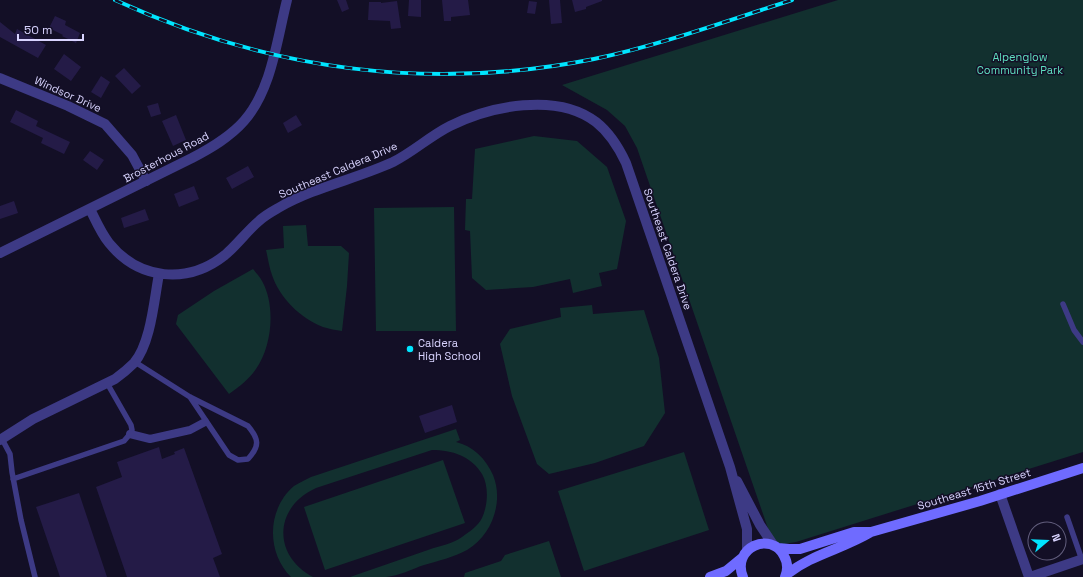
<svg xmlns="http://www.w3.org/2000/svg" width="1083" height="577" font-family="'Space Grotesk',sans-serif">
<style>
.green{fill:#12302f}
.building{fill:#241b47}
.lines{fill:none;stroke-linecap:round;stroke-linejoin:round}
.service{stroke:#3d3a85;stroke-width:5.5}
.pedestrian{stroke:#3d3a85;stroke-width:8}
.minor{stroke:#3d3a85;stroke-width:10}
.tertiary{stroke:#3d3a85;stroke-width:10}
.secondary{stroke:#6f6bff;stroke-width:10}
.rail-casing{stroke:#00e5ff;stroke-width:4}
.rail{stroke:#130f26;stroke-width:2.5;stroke-dasharray:8;stroke-linecap:butt}
.poi-dot{fill:#00e5ff;stroke:#130f26;stroke-width:1.5}
.labels{text-anchor:middle;stroke-width:3;stroke-linejoin:round;paint-order:stroke}
.park-label{font-size:11px;fill:#5fe0c0;stroke:#130f26}
.street-label{font-size:11px;fill:#d9d4ff;stroke:#130f26}
.poi-label{font-size:11px;fill:#d9d4ff;stroke:#130f26;text-anchor:start}
</style>
<rect width="100%" height="100%" fill="#130f26"/>
<path class="green" d="M838,0H1083V452L796,542L784,544L773,543L637,148L625,126L607,110L562,85Z
M534,136L577,141L607,167L626,221L617,269L599,273L602,286L573,293L570,279L533,287L486,290L472,278L470,231L465,230L466,199H472L475,149Z
M454,207L456,331H376L374,208Z
M306,225L308,246H341L349,253L347,286L342,331C336,330 329,329 323,327C301,319 279,297 272,275C269,267 268,258 266,250L284,248L283,226Z
M253,269C256,273 260,277 262,281C276,306 272,346 256,369C249,379 239,387 229,394L176,324L178,315L214,291Z
M592,305L593,314L644,310L659,358L665,413L644,446L595,463L549,474L537,464L512,396L500,344L510,329L561,317L560,308Z
M456,429L460,440L456,442C473,446 486,459 493,475C504,502 492,535 467,550C454,557 438,561 424,565C412,569 399,576 386,577C374,577 362,577 350,577C376,568 402,559 428,550C439,546 452,544 462,537C469,532 478,526 482,518C488,505 489,486 482,474C471,456 452,450 432,450L316,488C274,507 272,555 313,577H291C266,552 267,509 294,486C299,483 305,480 311,477Z
M684,452L709,530L584,571L558,491Z
M443,460L465,523L325,570L304,507Z
M549,541L561,577H464L465,573L501,561L505,555Z"/>
<path class="building" d="M337,0H346L349,9L342,12Z
M409,0H421V17L408,16Z
M442,0H468L470,15L451,17V21H444Z
M549,0H560L562,23L551,24Z
M572,0H602V1L586,7V9L575,12Z
M397,1L401,28L391,29L390,21L368,20L369,2H381V3Z
M529,1L537,2L535,14L527,13Z
M55,16L66,21L65,25L80,33L76,43L62,36L63,35L49,28Z
M0,22L15,34L17,29L46,45L38,58L0,37Z
M64,54L81,67L71,81L54,69Z
M124,68L141,86L132,94L115,76Z
M101,76L110,82L101,98L91,92Z
M158,103L161,114L151,117L147,106Z
M16,110L38,121L36,126L70,142L64,154L41,143L43,138L10,122Z
M176,115L186,140L173,146L162,121Z
M296,115L302,125L288,133L283,123Z
M90,151L104,160L97,170L83,160Z
M248,166L254,177L232,189L226,178Z
M194,186L199,199L179,207L174,194Z
M14,201L18,213L0,219V206Z
M145,209L149,220L124,228L121,218Z
M452,405L457,422L425,433L419,416Z
M159,447L162,459L175,454L174,452L184,448L222,554L213,558L220,577H127L96,487L122,477L117,462Z
M79,493L107,577H60L36,507Z"/>
<g class="lines">
<path class="service" d="M1063,304L1074,330L1083,342
M135,362L190,397L248,426C259,439 260,446 248,459L238,460L229,455L190,397
M2,439L10,454L12,472L21,520L35,577
M13,479L124,441L130,434L132,430L131,425L107,383
M1067,517L1082,560"/>
<path class="pedestrian" d="M130,434L150,439L190,430L205,422"/>
<path class="minor" d="M0,78L68,106L105,124L132,155L146,181
M0,440L33,419L115,379C122,374 128,369 134,363C151,343 154,300 159,274
M1000,494L1029,577
M1030,577L1083,559"/>
<path class="tertiary" d="M90,209C96,221 101,233 109,243C139,280 187,285 225,255C237,245 247,231 259,221C265,215 273,211 280,207C315,187 356,179 393,162C413,152 430,136 450,126C490,106 557,92 596,122C610,133 619,148 626,163L730,467L747,529V550
M0,253L192,158C211,148 230,137 244,121C272,89 277,39 287,0
M737,481L760,525L774,546"/>
<path class="secondary" d="M778,548L789,549H800L854,532H871
M786,575C812,554 843,549 871,532L980,501L1083,468
M710,577L726,571L743,557
M743,577C731,548 771,530 784,556C788,563 788,570 785,577"/>
<g class="rail-casing">
<path id="rail" d="M115,0C267,70 429,92 594,59C661,45 726,21 792,0"/>
</g>
<use href="#rail" class="rail"/>
</g>
<circle class="poi-dot" cx="410" cy="349" r="4"/>
<g class="labels">
<g class="park-label">
<text x="1020" y="61">Alpenglow<tspan x="1020" dy="13">Community Park</tspan></text>
</g>
<g class="street-label">
<text transform="translate(68 94) rotate(24)" y="4">Windsor Drive</text>
<text transform="translate(166 157) rotate(-28)" y="4">Brosterhous Road</text>
<text transform="translate(338 170) rotate(-23)" y="4">Southeast Caldera Drive</text>
<text transform="translate(668 249) rotate(71)" y="4">Southeast Caldera Drive</text>
<text transform="translate(974 489) rotate(-17)" y="4">Southeast 15th Street</text>
</g>
<g class="poi-label">
<text x="418" y="347">Caldera<tspan x="418" dy="13">High School</tspan></text>
</g>
</g>
<g transform="translate(1047 541) rotate(71)"><circle r="19" fill="#130f26" stroke="#625e7d"/>
<path d="M0-3L7 15L0 10L-7 15Z" fill="#00e5ff"/>
<text y="-6" font-size="11" font-weight="bold" text-anchor="middle" fill="#d9d4ff">N</text>
</g>
<path d="M18 34v6h65v-6" fill="none" stroke="#d9d4ff" stroke-width="2"/>
<text x="24" y="34" font-size="12" fill="#d9d4ff" stroke="#130f26" stroke-width="3" paint-order="stroke">50 m</text>
</svg>
